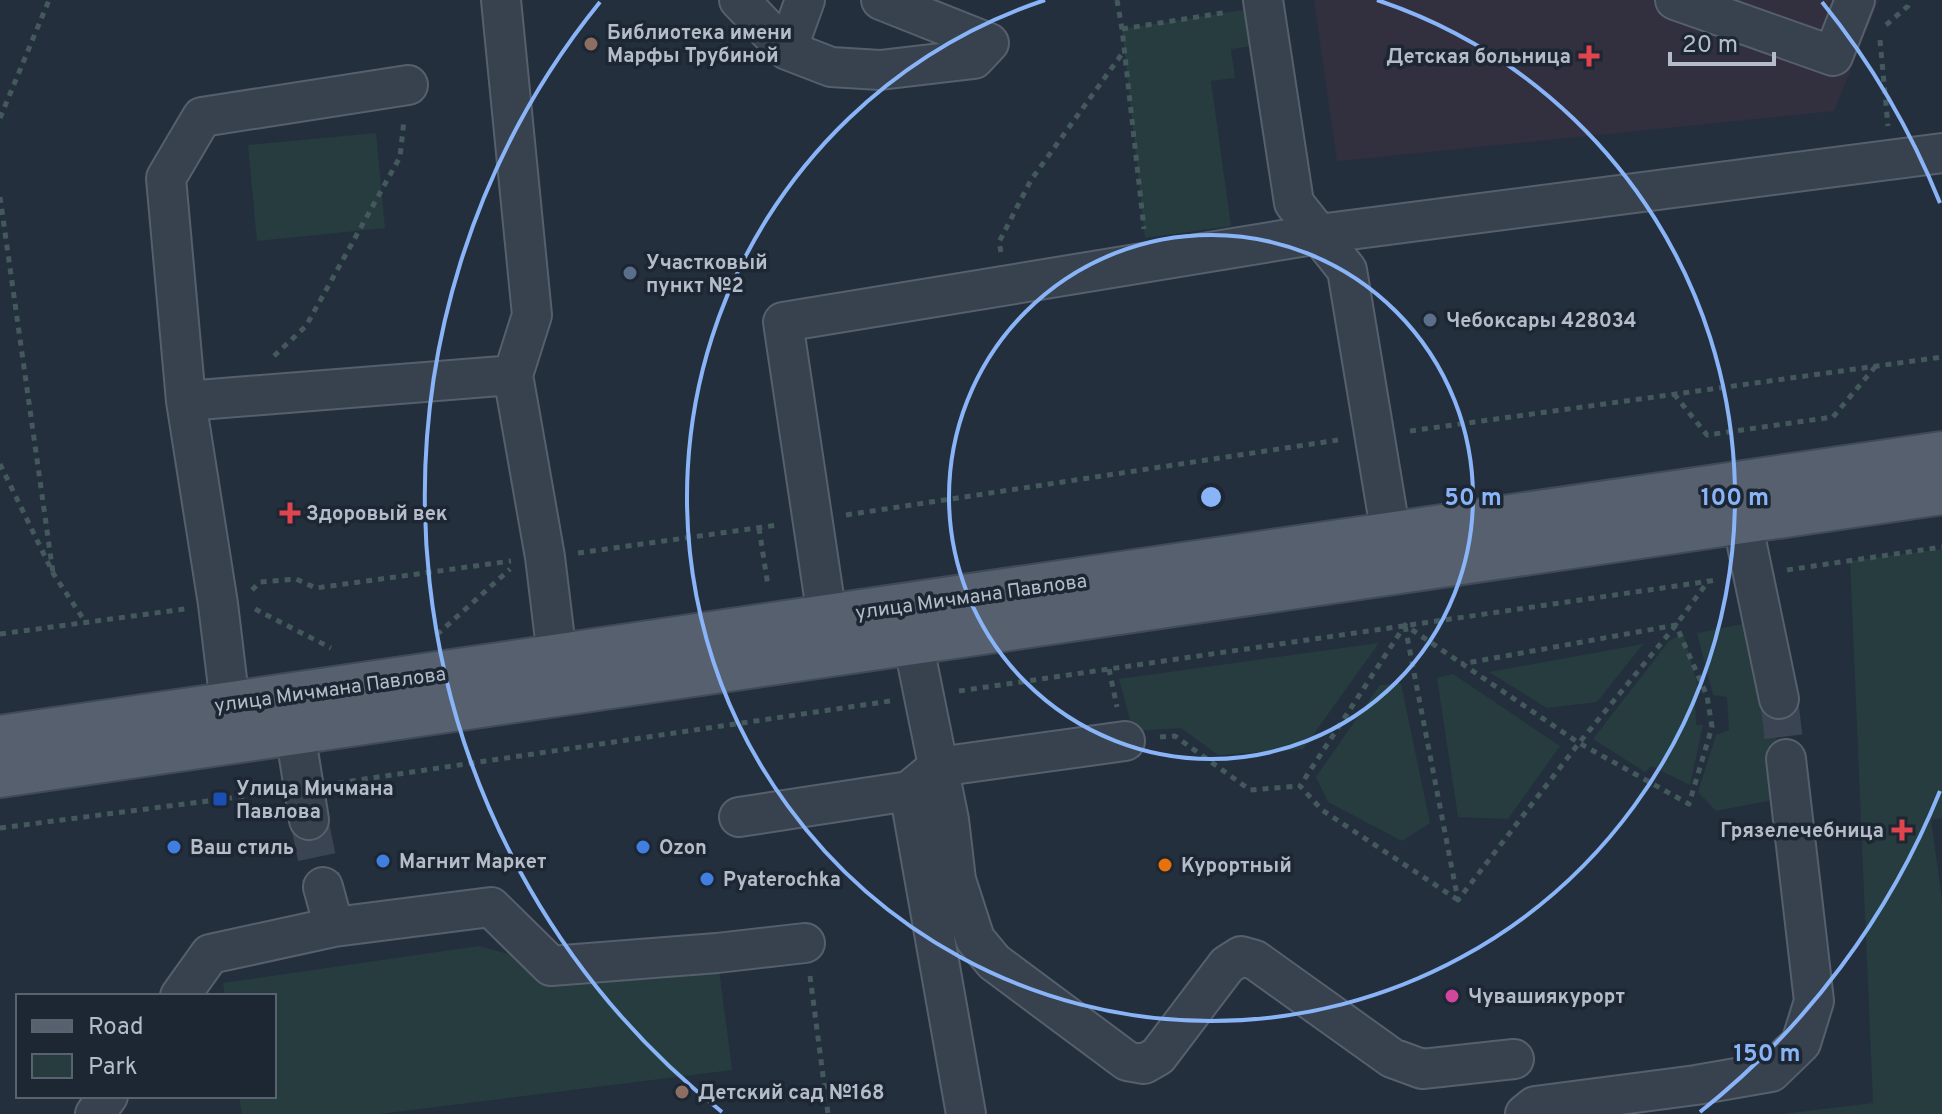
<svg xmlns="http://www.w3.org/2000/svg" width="1942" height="1114" font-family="Overpass,sans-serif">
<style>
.medical{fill:#32303f}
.green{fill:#263c3f}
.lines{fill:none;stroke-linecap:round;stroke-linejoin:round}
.minor-tunnel{stroke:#3a4453;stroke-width:38;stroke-dasharray:38 19;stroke-linecap:butt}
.minor-casing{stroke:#565f6c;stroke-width:42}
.major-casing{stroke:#414a57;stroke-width:48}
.path{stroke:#44595c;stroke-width:5;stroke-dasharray:6 6;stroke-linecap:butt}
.minor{stroke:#38414e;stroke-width:38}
.major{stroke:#56606e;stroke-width:44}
.ring{fill:none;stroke:#8ab4f8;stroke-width:4}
.education-dot{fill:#8d6e63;stroke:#1d2633;stroke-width:3}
.health-dot{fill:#e0444e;stroke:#1d2633;stroke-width:3}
.service-dot{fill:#5c6f8a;stroke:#1d2633;stroke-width:3}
.transit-dot{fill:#1a4fb4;stroke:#1d2633;stroke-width:3}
.shop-dot{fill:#3f7fe0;stroke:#1d2633;stroke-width:3}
.food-dot{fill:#e8710a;stroke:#1d2633;stroke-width:3}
.hotel-dot{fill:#d1479c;stroke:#1d2633;stroke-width:3}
.labels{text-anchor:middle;stroke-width:7;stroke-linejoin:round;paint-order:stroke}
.poi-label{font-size:20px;font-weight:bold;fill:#b4bcc9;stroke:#1d2633;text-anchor:start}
.street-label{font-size:20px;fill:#b4bcc9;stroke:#1d2633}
.centre{fill:#8ab4f8;stroke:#1d2633;stroke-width:4}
.ring-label{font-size:24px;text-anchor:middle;font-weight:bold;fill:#8ab4f8;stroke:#1d2633;stroke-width:7;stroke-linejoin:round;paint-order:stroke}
</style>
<rect width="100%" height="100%" fill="#242f3e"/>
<path class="medical" d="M1314,0H1879L1834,111L1337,161Z"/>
<path class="green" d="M1255,8L1260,45L1231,49L1235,78L1211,81L1231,226L1145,238L1122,29Z
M376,133L385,228L257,241L248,145Z
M1942,549V818L1931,820L1942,900V1114H1782L1873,1103L1850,561Z
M1764,620L1782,798L1716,811L1698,792L1716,735L1729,730L1727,697L1713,695L1697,633Z
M1683,633L1700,694L1695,695L1696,725H1703L1690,785L1651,766L1645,772L1593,739L1669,641Z
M1379,643L1303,749L1218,755L1181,728L1133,731L1119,679Z
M1643,644L1597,702L1547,708L1489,672Z
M1453,674L1560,746L1508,819L1458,817L1437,678Z
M1401,684L1430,823L1402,841L1328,802L1316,777L1380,685Z
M479,946L551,966L717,953L732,1070L379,1114H242L239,1096H274V996H225L223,983Z"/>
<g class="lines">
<path class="minor-tunnel" d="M1779,699L1786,759
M309,820L323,887"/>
<g class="minor-casing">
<path id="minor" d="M501,0L532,315L513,375L545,557L557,656
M739,0L787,50L831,67L880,70L974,59L989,43L881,0
M1263,0L1294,203L1347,270L1391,535
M1675,0L1833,56L1855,0
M787,50L805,0
M186,401L513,375
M1742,521L1779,699
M827,617L783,322L1319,234L1942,153
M913,642L949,820L956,880L975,939L994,962L1127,1061L1144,1064L1158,1056L1227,965L1241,956L1255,960L1392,1058L1422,1069L1514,1059
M230,704L218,604L186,401L166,178L202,117L408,85
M295,732L309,820
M909,791L966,1114
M739,817L909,791L938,767L1125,741
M323,887L334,927
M180,996L210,954L334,927L491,907L551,966L717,953L805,943
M95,1114L108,1096
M1525,1114L1535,1106L1696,1085L1771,1072L1801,1043L1814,1001L1786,759"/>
</g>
<g class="major-casing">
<path id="major" d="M0,738L1942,454
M0,775L1942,492"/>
</g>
<path class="path" d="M1117,0L1122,29L1144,229
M1886,25L1908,6L1910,0
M1122,29L1228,12
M1880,40L1888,126
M0,118L49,0
M0,197L53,573
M1001,252L999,242L1031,180L1124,51
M274,356L306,326L400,157L404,120
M1674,394L1707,435L1833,417L1875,367
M1410,431L1942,357
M0,464L53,573L86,623
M846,515L1338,440
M759,528L768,586
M578,553L778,525
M1787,570L1942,547
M252,590L260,582L296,579L316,588L511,561
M255,609L331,648
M1405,626L1458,900L1579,743L1676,625L1709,580
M436,633L440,632L510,569
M0,634L185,609
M1109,669L1117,707
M959,691L1717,580
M1160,737L1175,736L1250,790L1300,786
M338,783L890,701
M0,828L269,793
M1458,900L1322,810L1300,786L1405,625L1579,743L1689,804L1712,727L1707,696L1676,625L1461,664
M810,976L828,1114"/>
<use href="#minor" class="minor"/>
<use href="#major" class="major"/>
</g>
<g class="ring">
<circle cx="1211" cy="497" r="262"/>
<path d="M1377 0A524 524 0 1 1 1045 0"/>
<path d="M1940 791A786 786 0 0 1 1700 1112M722 1112A786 786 0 0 1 600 2M1822 2A786 786 0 0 1 1940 203"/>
</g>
<g class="education-dot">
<circle cx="591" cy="44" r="8"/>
<circle cx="682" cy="1092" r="8"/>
</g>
<g class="health-dot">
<path d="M1585 44h8v8h8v8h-8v8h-8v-8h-8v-8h8z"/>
<path d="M286 501h8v8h8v8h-8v8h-8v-8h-8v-8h8z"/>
<path d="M1898 818h8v8h8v8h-8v8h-8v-8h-8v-8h8z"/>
</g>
<g class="service-dot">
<circle cx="630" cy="273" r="8"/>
<circle cx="1430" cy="320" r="8"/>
</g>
<rect class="transit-dot" x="212" y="791" width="16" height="16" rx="4"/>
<g class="shop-dot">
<circle cx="174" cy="847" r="8"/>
<circle cx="643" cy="847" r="8"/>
<circle cx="383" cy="861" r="8"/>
<circle cx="707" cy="879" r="8"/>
</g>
<circle class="food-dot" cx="1165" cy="865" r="8"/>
<circle class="hotel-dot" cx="1452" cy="996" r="8"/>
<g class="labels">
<g class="poi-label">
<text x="607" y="39">Библиотека имени<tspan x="607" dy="23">Марфы Трубиной</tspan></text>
<text x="1571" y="63" text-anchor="end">Детская больница</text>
<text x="646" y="269">Участковый<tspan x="646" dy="23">пункт №2</tspan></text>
<text x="1446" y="327">Чебоксары 428034</text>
<text x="306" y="520">Здоровый век</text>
<text x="236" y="795">Улица Мичмана<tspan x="236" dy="23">Павлова</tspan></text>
<text x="1884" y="837" text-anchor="end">Грязелечебница</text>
<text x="190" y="854">Ваш стиль</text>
<text x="659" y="854">Ozon</text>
<text x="399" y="868">Магнит Маркет</text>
<text x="1181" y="872">Курортный</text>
<text x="723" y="886">Pyaterochka</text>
<text x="1468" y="1003">Чувашиякурорт</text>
<text x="698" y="1099">Детский сад №168</text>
</g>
<g class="street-label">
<text transform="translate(971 596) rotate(-8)" y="7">улица Мичмана Павлова</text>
<text transform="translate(330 689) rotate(-8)" y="7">улица Мичмана Павлова</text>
</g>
</g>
<circle cx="1211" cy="497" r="12" class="centre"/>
<g class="ring-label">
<text x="1473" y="505">50 m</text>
<text x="1735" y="505">100 m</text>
<text x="1767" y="1061">150 m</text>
</g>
<rect x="16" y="994" width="260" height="104" fill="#1d2633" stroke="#59626f" stroke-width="2"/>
<rect x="32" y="1020" width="40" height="12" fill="#56606e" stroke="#59626f" stroke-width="2"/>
<text x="88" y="1034" font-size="24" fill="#b4bcc9">Road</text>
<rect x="32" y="1054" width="40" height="24" fill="#263c3f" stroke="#59626f" stroke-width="2"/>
<text x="88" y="1074" font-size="24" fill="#b4bcc9">Park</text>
<path d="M1670 52v12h104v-12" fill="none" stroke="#b4bcc9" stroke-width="4"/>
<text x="1682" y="52" font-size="24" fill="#b4bcc9" stroke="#1d2633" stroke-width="6" paint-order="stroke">20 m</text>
</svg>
